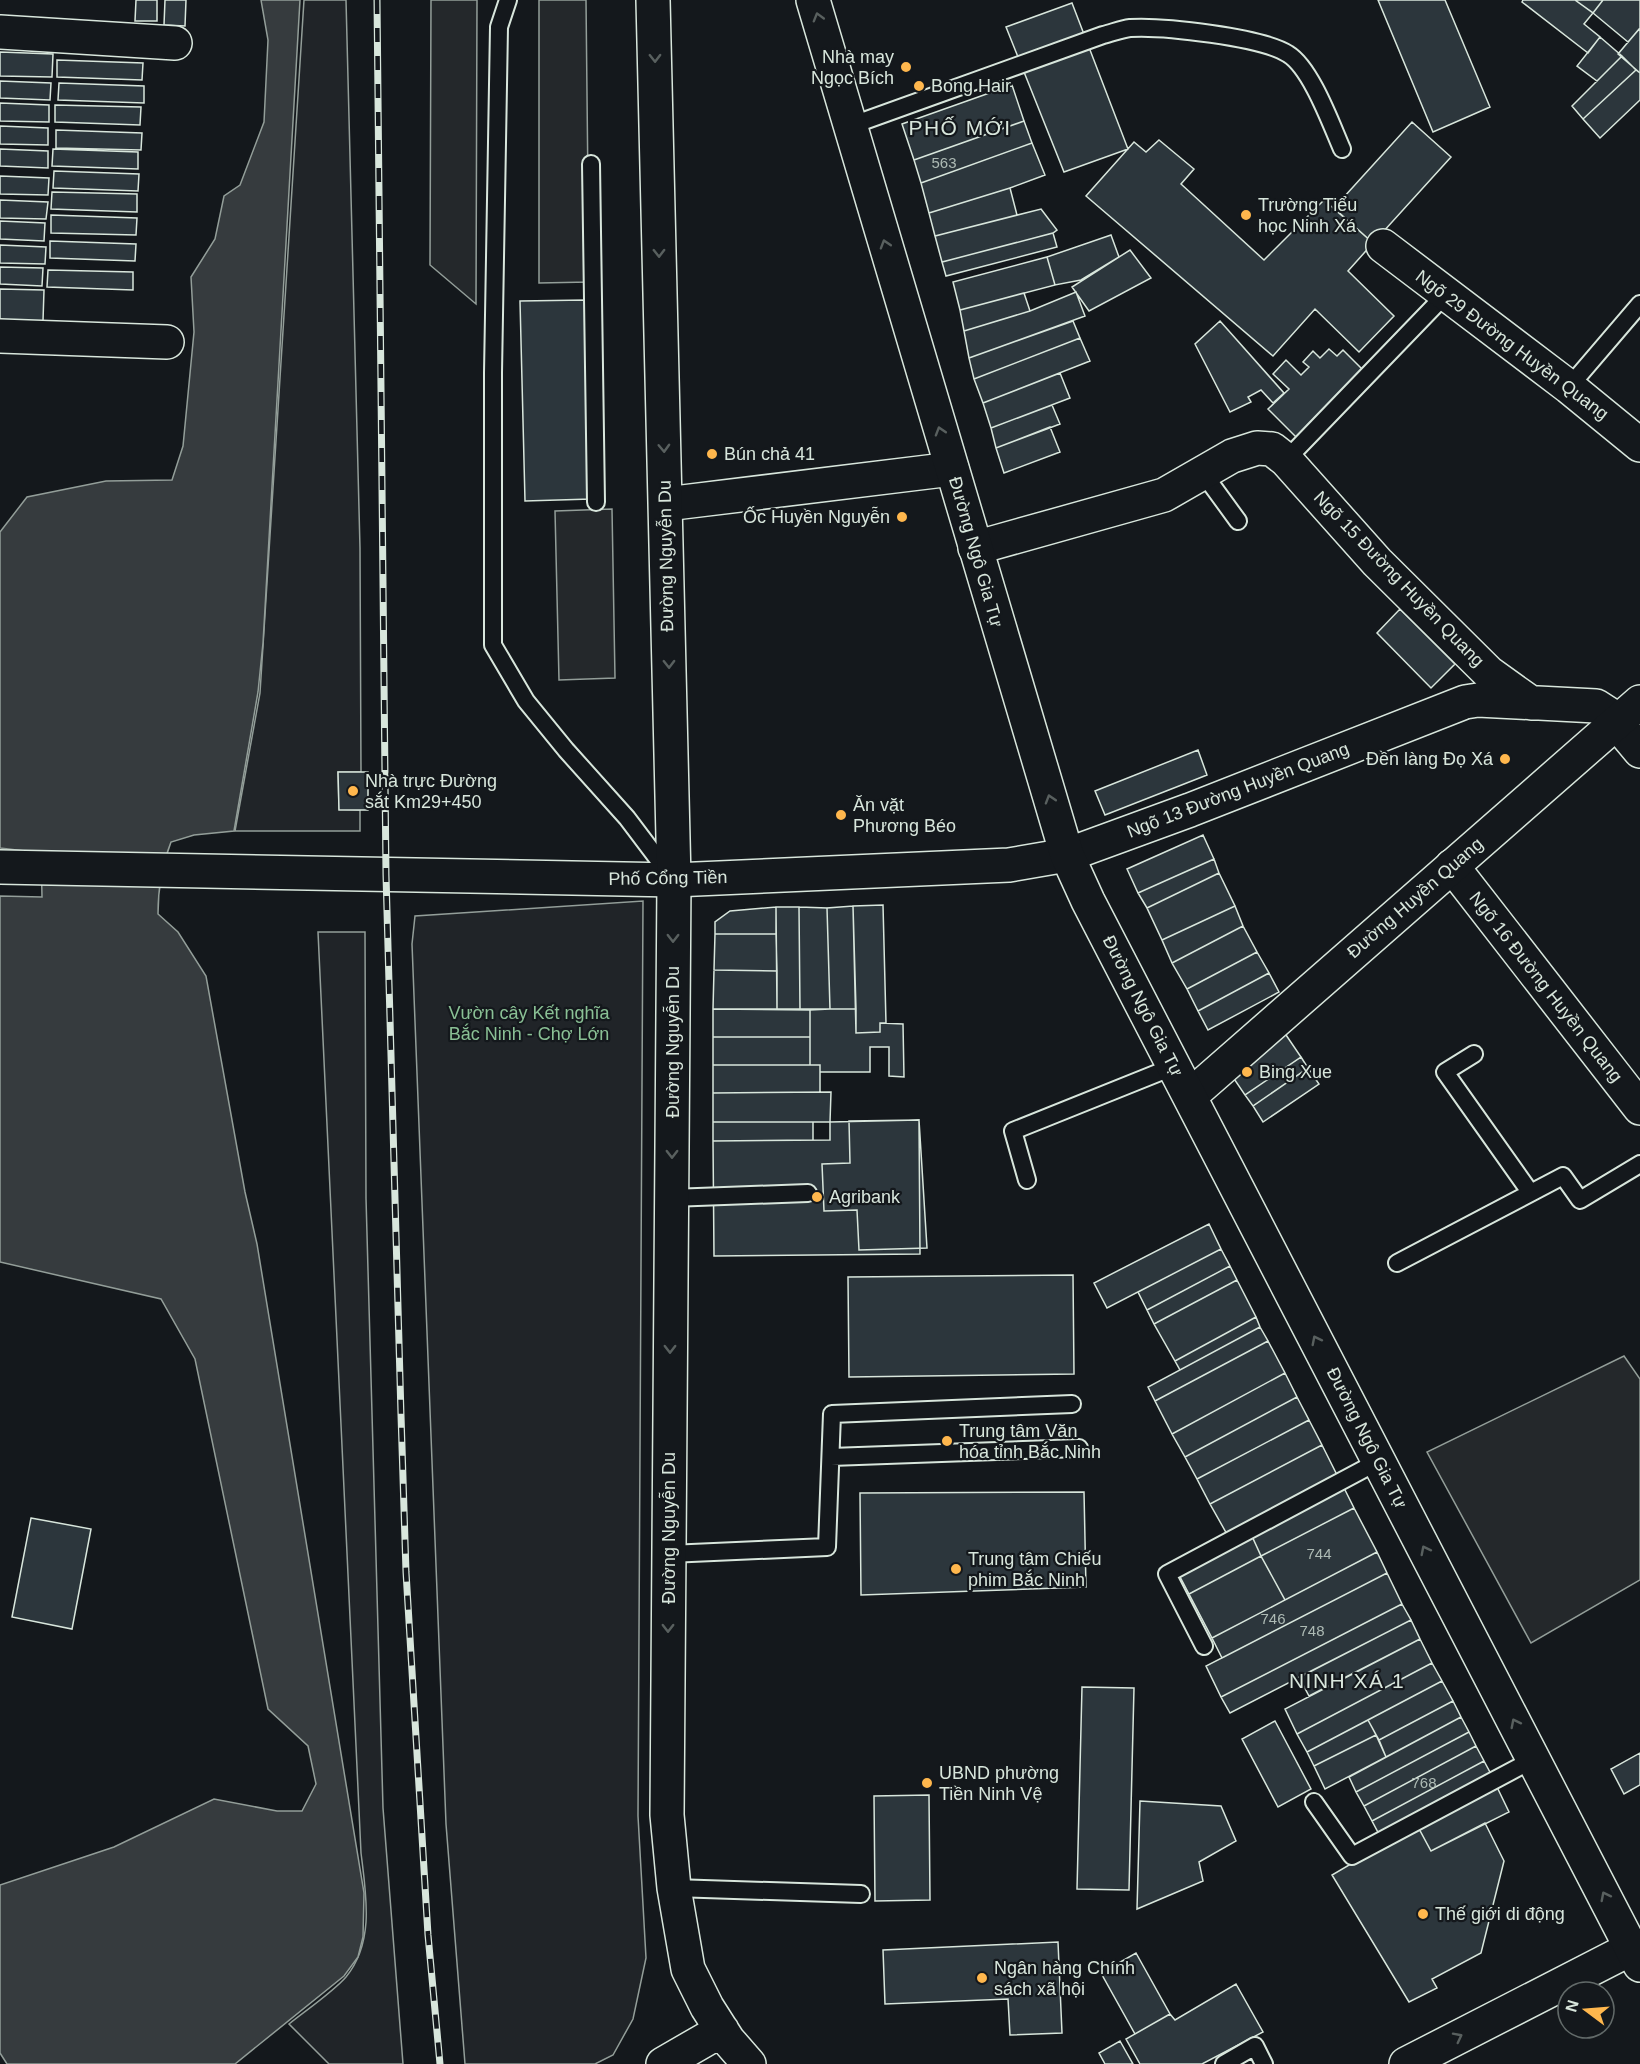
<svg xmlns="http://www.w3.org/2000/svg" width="1640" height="2064" font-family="Helvetica,sans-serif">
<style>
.green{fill:#202428;stroke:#939e99;stroke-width:1.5}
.parking{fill:#24282b;stroke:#939e99;stroke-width:1.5}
.water{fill:#363b3e;stroke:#939e99;stroke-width:1.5}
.building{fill:#2c363c;stroke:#d8e6dc;stroke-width:1.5}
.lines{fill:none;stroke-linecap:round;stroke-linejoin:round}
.lane-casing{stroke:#d8e6dc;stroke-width:20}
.street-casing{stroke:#d8e6dc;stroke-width:36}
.secondary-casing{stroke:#d8e6dc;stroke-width:36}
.primary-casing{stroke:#d8e6dc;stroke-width:36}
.lane{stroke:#14181c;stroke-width:16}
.street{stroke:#14181c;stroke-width:33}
.secondary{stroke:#14181c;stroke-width:33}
.primary{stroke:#14181c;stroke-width:33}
.rail-casing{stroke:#d8e6dc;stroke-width:7}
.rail{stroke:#14181c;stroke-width:4.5;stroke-dasharray:14;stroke-linecap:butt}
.oneway{stroke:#59605f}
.poi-dot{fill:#ffb74d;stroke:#14181c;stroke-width:2}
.labels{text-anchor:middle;stroke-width:4.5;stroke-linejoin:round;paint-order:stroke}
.number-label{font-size:15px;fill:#adbab4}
.poi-label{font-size:18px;fill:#d8e6dc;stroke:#14181c;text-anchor:start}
.street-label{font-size:18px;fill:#d8e6dc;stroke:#14181c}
.park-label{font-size:18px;fill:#8ac095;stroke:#14181c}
.quarter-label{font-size:21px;letter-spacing:1.5px;fill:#d8e6dc;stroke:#14181c}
</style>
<rect width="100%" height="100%" fill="#14181c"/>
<path class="green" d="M304,0H346L360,548L361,772H338L339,809L360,810V831H235L260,693Z
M643,901L638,1816L646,1958L633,2019L613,2055L595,2064H465L446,1824L412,944L415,916Z
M318,932H365L366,1198L383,1808L403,2064H329L289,2024C305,2011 333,1992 346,1977C375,1942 366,1894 361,1853Z"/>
<path class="parking" d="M431,0H477L476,304L430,265Z
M539,0H586L589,282L539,283Z
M612,509L615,678L559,680L555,511Z
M1624,1356L1640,1379V1580L1531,1643L1427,1452Z"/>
<path class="water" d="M261,0H300L263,643L258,692L234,831L194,835L171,842C162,865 158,890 158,914L178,932L206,976L245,1192L257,1244L364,1893L363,1937L358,1957L344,1976L235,2064H7L0,2053V1885L114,1847L214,1799L277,1811H302L316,1784L308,1746L268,1709L195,1359L161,1299L0,1262V896L42,897L41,853L0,848V532L27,497L106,481L172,480L183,446L194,332L191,277L215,239L224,196L240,185L264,122L268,40Z"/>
<path class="building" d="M136,0H157V21H135Z
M165,0H186L185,26L164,25Z
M1378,0H1445L1490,107L1433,132Z
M1523,0H1575L1593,13L1584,24L1600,37L1588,53L1522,2Z
M1575,0H1603L1593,13Z
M1603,0H1640V28L1628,42L1593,13Z
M1072,3L1128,149L1064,172L1006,27Z
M1640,28V73L1618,54Z
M1600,37L1622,56L1597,81L1577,66Z
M0,52L53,54L52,77L0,76Z
M1622,56L1636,70L1583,119L1572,106Z
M57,60L143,63L142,80L57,77Z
M1636,70L1640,73V100L1600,138L1583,119Z
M0,81L51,83L50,100L0,98Z
M59,83L144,86V103L58,100Z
M1012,85L1024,121L914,160L902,124Z
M0,103L49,105V122L0,121Z
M55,105L141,107L140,125L55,122Z
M1024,121L1032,143L921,183L914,160Z
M1412,122L1451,157L1373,243L1334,208Z
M0,126L48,128V145L0,144Z
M56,130L142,133L141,150L56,148Z
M1159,140L1194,169L1181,184L1264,260L1324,200L1373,243L1348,271L1394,316L1359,352L1315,309L1273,356L1086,196L1134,142L1146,152Z
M1032,143L1045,175L1010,188L929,213L921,183Z
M0,149L48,151V168L0,166Z
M53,149L138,152V169L52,166Z
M54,171L139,174L138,191L53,188Z
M0,176L49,178L48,195L0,194Z
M1010,188L1017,215L935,236L929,213Z
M52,192L137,194V212L51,209Z
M0,200L48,202L46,219L0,218Z
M1041,209L1057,230L1053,233L942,262L935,236Z
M51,215L137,218L136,235L51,233Z
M0,221L45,223L44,241L0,239Z
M1053,233L1057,247L946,276L942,262Z
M1111,235L1119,257L1081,280L1055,285L1047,257Z
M50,241L136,244L135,261L50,258Z
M0,245L46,247L45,264L0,263Z
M1130,250L1151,278L1089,311L1072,287Z
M1047,257L1055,285L960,310L953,282Z
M0,267L43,268L42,286L0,284Z
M48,270L133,272V290L47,287Z
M0,289L44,290L43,321L0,320Z
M1076,292L1085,316L969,358L964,331L1030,311Z
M1024,293L1030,311L964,331L960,310Z
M586,300L591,499L525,501L520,301Z
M1073,321L1080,338L974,379L969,358Z
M1220,321L1284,393L1273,403L1261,390L1248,397L1251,402L1230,412L1195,344Z
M1080,338L1090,361L983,403L974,379Z
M1329,349L1337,356L1343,350L1362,369L1296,437L1268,409L1289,389L1273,374L1286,360L1301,375L1309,367L1303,362L1313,351L1320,358Z
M1060,373L1070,398L991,428L983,403Z
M1052,405L1060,424L996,448L991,428Z
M1050,427L1060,452L1004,473L996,448Z
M1400,609L1455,664L1431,688L1377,633Z
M1198,750L1207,775L1105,815L1095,791Z
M338,772H368V810H339Z
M1203,835L1214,859L1138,893L1127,869Z
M1214,859L1219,873L1147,908L1138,893Z
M1219,873L1235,906L1162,940L1147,908Z
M883,905L886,1023H880V1032L856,1033L853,906Z
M853,906L856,1009H830L827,908Z
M1235,906L1243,926L1172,963L1162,940Z
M776,907V934H715V922L730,911Z
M776,907H799L800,1009H777Z
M799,907L827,908L830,1009H800Z
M1243,926L1257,952L1187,989L1172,963Z
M715,934H776L777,971L714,970Z
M1257,952L1269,973L1198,1011L1187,989Z
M714,970L777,971V1009H713Z
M1269,973L1279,992L1208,1030L1198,1011Z
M713,1009L810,1010V1037H713Z
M830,1009H856V1033L880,1032V1023L903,1024L904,1077L889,1076V1047H870V1072H820V1065H810V1010Z
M1284,1032L1301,1057L1245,1095L1228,1070Z
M713,1037H810V1065H713Z
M1301,1057L1308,1068L1253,1106L1245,1095Z
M713,1065H820V1092L713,1093Z
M1308,1068L1319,1084L1263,1122L1253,1106Z
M831,1092L830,1122H713V1093Z
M919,1120L927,1248L859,1250L857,1210L824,1211L822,1164L850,1163L849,1121Z
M919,1120L920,1254L714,1256L713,1141L830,1140V1122Z
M713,1122H813V1140L713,1141Z
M1209,1224L1221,1249L1107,1308L1094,1283Z
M1221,1249L1230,1266L1147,1310L1138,1292Z
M1230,1266L1237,1280L1154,1324L1147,1310Z
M1073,1275L1074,1374L849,1377L848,1277Z
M1237,1280L1256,1317L1175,1361L1154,1324Z
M1256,1317L1260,1327L1180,1370L1175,1361Z
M1260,1327L1268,1341L1155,1401L1148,1387Z
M1268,1341L1285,1373L1172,1434L1155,1401Z
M1285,1373L1297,1397L1185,1457L1172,1434Z
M1297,1397L1309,1420L1197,1479L1185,1457Z
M1309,1420L1322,1445L1210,1504L1197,1479Z
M1322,1445L1338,1477L1228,1536L1210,1504Z
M1343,1486L1354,1508L1261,1556L1251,1534Z
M1084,1492L1086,1587L861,1595L860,1493Z
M1354,1508L1377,1552L1285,1600L1261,1556Z
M31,1518L91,1529L72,1629L12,1617Z
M1251,1534L1261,1556L1189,1594L1178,1573Z
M1377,1552L1387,1573L1222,1658L1212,1638Z
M1261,1556L1285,1600L1212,1638L1189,1594Z
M1387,1573L1402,1604L1221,1697L1206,1666Z
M1402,1604L1411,1620L1230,1713L1221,1697Z
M1411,1620L1420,1639L1309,1696L1299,1677Z
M1420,1639L1432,1663L1297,1734L1285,1709Z
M1432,1663L1442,1681L1307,1752L1297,1734Z
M1442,1681L1453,1701L1379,1740L1368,1720Z
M1082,1687L1134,1688L1129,1890L1077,1889Z
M1453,1701L1461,1717L1386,1757L1379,1740Z
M1461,1717L1469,1732L1356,1792L1349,1777Z
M1368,1720L1376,1735L1314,1766L1307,1752Z
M1275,1721L1311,1789L1278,1807L1242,1739Z
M1469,1732L1476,1746L1364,1806L1356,1792Z
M1376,1735L1386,1757L1325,1789L1314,1766Z
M1476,1746L1484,1761L1372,1821L1364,1806Z
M1640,1753V1785L1624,1794L1611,1769Z
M1484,1761L1492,1776L1380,1836L1372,1821Z
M1496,1785L1509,1812L1431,1851L1417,1825Z
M929,1795L930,1900L875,1901L874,1796Z
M1140,1801L1221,1806L1236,1841L1199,1862L1203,1881L1137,1909Z
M1485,1823L1504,1861L1481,1953L1432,1979L1437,1988L1409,2002L1332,1875L1417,1825L1431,1851Z
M1058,1942L1062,2033L1010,2035L1008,1999L885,2004L883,1950Z
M1136,1953L1170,2014L1135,2034L1101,1973Z
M1236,1984L1263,2032L1202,2064H1140L1126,2039L1170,2014L1175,2020Z
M1120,2041L1133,2064H1105L1099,2053Z"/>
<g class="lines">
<g class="lane-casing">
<path id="lane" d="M508,0L499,27L493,373V645L526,701L566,750L627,818L670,875
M850,126L1103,35C1112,33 1121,29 1130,28C1162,26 1262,37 1288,54C1311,68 1331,124 1342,149
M591,164L596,502
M1569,387L1640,304
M1286,460L1446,294
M1203,473L1238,521
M1474,1054L1445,1072L1530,1192
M1027,1180L1013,1131L1175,1066
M671,1198L808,1193
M1397,1263L1563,1176L1580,1200L1640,1164
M831,1457L1079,1448
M669,1554L827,1547L832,1414L1072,1404
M1204,1646L1167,1574L1379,1461
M1314,1802L1352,1856L1534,1759
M674,1888L861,1894
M1224,2064L1255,2046L1264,2064"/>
</g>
<g class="street-casing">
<path id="street" d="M0,32L175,43
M1383,246L1569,387L1640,445
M0,336L167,342
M666,504L952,469
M975,548L1164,495L1232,456L1257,448L1272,449L1286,460L1377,562L1489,673L1531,703
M1452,866L1640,1108
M0,867L674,880L1009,865L1067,855L1190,810L1465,702L1478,700L1596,706L1610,715L1640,751"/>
</g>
<g class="secondary-casing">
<path id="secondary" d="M653,0L674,880L667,1815L674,1888L688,1969L707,2007L728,2040L749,2064
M1190,1096L1640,702
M663,2064L722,2030
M1406,2064L1632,1948L1640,1947"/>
</g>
<g class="primary-casing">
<path id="primary" d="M813,0L1067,855L1088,901L1640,1965"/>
</g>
<use href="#lane" class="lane"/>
<use href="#street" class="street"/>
<use href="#secondary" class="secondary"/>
<use href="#primary" class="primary"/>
<g class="rail-casing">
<path id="rail" d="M377,0L386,875L401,1415L406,1572L428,1935L440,2064"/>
</g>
<use href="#rail" class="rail"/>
</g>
<defs><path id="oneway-chevron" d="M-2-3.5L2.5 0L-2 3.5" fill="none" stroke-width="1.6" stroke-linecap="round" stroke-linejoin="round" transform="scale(1.5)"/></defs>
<g class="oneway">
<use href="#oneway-chevron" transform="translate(818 17) rotate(-106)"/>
<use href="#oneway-chevron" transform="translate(655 58) rotate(89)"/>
<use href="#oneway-chevron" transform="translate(885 244) rotate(-107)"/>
<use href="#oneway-chevron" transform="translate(659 253) rotate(89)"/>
<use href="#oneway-chevron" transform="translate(940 431) rotate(-107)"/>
<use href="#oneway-chevron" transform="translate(664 448) rotate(88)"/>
<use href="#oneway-chevron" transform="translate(669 664) rotate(89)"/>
<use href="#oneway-chevron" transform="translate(1050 799) rotate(-107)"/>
<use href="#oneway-chevron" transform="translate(673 938) rotate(90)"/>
<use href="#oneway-chevron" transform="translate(672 1154) rotate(90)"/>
<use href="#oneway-chevron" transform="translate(1316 1340) rotate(-117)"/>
<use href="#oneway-chevron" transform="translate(670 1349) rotate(90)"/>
<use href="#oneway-chevron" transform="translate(1425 1550) rotate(-117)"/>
<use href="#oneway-chevron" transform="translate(668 1628) rotate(90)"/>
<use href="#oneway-chevron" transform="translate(1515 1723) rotate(-117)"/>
<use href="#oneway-chevron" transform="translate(1605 1896) rotate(-117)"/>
<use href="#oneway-chevron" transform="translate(1458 2037) rotate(-27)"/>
</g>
<g class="poi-dot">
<circle cx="906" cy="67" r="6"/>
<circle cx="919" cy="86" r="6"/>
<circle cx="1246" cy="215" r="6"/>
<circle cx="712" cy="454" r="6"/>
<circle cx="902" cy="517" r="6"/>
<circle cx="1505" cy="759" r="6"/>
<circle cx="353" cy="791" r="6"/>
<circle cx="841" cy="815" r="6"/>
<circle cx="1247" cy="1072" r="6"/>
<circle cx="817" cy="1197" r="6"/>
<circle cx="947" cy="1441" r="6"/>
<circle cx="956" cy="1569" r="6"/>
<circle cx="927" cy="1783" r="6"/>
<circle cx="1423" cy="1914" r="6"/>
<circle cx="982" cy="1978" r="6"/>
</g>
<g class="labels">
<g class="number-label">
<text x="944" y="168">563</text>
<text x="1319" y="1559">744</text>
<text x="1273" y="1624">746</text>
<text x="1312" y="1636">748</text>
<text x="1424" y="1788">768</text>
</g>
<g class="poi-label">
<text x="894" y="63" text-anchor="end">Nhà may<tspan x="894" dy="21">Ngọc Bích</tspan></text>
<text x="931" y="92">Bong Hair</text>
<text x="1258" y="211">Trường Tiểu<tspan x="1258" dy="21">học Ninh Xá</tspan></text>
<text x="724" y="460">Bún chả 41</text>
<text x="890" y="523" text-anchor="end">Ốc Huyền Nguyễn</text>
<text x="1493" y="765" text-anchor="end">Đền làng Đọ Xá</text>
<text x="365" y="787">Nhà trực Đường<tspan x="365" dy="21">sắt Km29+450</tspan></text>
<text x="853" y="811">Ăn vặt<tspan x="853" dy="21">Phương Béo</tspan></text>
<text x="1259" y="1078">Bing Xue</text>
<text x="829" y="1203">Agribank</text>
<text x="959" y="1437">Trung tâm Văn<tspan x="959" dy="21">hóa tỉnh Bắc Ninh</tspan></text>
<text x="968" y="1565">Trung tâm Chiếu<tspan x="968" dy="21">phim Bắc Ninh</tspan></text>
<text x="939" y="1779">UBND phường<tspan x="939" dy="21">Tiền Ninh Vệ</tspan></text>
<text x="1435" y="1920">Thế giới di động</text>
<text x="994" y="1974">Ngân hàng Chính<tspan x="994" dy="21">sách xã hội</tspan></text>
</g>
<g class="street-label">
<text transform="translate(1512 345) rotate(37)" y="6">Ngõ 29 Đường Huyền Quang</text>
<text transform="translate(976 552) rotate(74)" y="6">Đường Ngô Gia Tự</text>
<text transform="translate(666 556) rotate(-91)" y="6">Đường Nguyễn Du</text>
<text transform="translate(1399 579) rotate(46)" y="6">Ngõ 15 Đường Huyền Quang</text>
<text transform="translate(1238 790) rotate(-21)" y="6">Ngõ 13 Đường Huyền Quang</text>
<text transform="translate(668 878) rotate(-1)" y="6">Phố Cổng Tiền</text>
<text transform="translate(1415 898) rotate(-41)" y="6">Đường Huyền Quang</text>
<text transform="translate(1546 987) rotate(52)" y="6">Ngõ 16 Đường Huyền Quang</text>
<text transform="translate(1143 1006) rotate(63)" y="6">Đường Ngô Gia Tự</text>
<text transform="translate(673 1042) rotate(-90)" y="6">Đường Nguyễn Du</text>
<text transform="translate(1367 1438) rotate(63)" y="6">Đường Ngô Gia Tự</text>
<text transform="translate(669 1528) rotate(-90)" y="6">Đường Nguyễn Du</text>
</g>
<g class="park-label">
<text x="529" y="1019">Vườn cây Kết nghĩa<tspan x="529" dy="21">Bắc Ninh - Chợ Lớn</tspan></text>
</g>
<g class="quarter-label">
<text x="960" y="135">PHỐ MỚI</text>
<text x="1347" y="1688">NINH XÁ 1</text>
</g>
</g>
<g transform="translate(1586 2010) rotate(286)"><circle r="28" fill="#14181c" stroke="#626a69" stroke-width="1.5"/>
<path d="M0-4.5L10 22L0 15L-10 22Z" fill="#ffb74d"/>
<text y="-9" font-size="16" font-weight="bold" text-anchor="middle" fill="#d8e6dc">N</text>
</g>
</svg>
